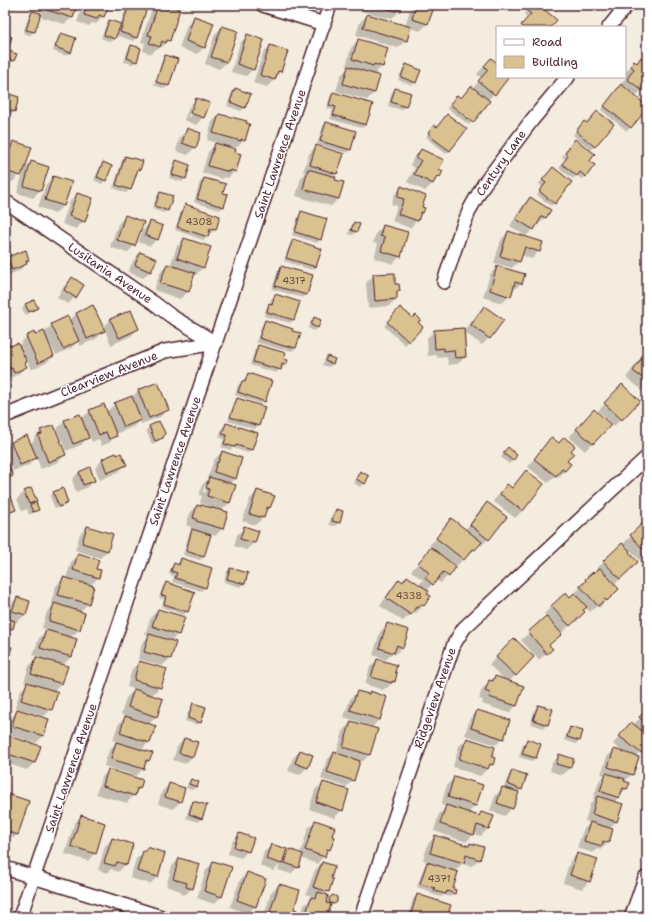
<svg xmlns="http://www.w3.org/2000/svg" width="652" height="922" font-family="'Shantell Sans',sans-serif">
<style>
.shadow{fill:#0003;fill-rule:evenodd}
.building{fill:#dac190;stroke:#4a1f2b}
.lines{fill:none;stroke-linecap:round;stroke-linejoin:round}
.street-casing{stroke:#4a1f2b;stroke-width:16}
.secondary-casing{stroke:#4a1f2b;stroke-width:21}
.street{stroke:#fff;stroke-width:13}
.secondary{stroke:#fff;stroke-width:18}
.labels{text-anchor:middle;stroke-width:3;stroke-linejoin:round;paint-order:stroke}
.number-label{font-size:10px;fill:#6e4844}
.street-label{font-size:12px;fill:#4a1f2b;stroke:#fff}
</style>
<rect width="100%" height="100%" fill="#f4ecde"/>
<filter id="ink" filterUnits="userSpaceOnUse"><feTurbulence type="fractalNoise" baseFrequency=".025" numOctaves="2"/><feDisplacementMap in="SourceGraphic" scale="8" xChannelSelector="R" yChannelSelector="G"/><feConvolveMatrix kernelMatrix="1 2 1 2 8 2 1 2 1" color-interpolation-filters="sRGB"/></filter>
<g filter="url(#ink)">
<path class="shadow" d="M44,5H76L72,17L65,24L41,17Z
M83,5H108L103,17L96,24L92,23L89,26L77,22Z
M127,5H147L137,37L133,41L116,35L115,38L111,42L101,38L106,25L110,22L120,25Z
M157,5H163L169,40L162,47H160L158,49H156L152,54L143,51L145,43L141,42L151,11Z
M364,5H401L400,11L392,18L388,17L387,18L362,11Z
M416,5H424L432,8L427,24L420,31L410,28L406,40L398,48L356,35L360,22L368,15L405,26L410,10Z
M532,5H535L550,27H520L528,18L524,14Z
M584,5H598L592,11Z
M32,12L39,14L34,32L30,35L23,33L29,15Z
M195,17L204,47L197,54L179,48L187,25Z
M222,27L227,62L219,69L205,64L215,34Z
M61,34L70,52L67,56L53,51L58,37Z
M248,35L253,69L246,76L231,72L240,43Z
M358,40L382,66L374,75L379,76L374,93L367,100L336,91L341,75L349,67L346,66L351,48Z
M131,46L136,61L133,64L124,62L128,49Z
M270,46L280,71L275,76L274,80L267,87L253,83L263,53Z
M9,53L14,60L10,64L5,62L6,56Z
M165,56L168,85L165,89L154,85L162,60Z
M641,58L647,63V83L642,90L635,97L647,107L627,131L601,110L627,76L625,75V73L627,70L634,62L636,64Z
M491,59L495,62L497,59V77H508L488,100L469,125L447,108L454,100L461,99L473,88L481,78L477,74Z
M406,65L415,82L412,85L398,80L403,68Z
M235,89L244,108L241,111L227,106L232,92Z
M396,89L405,106L402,110L388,106L392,92Z
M333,93L371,105L365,125L362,128L330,119L333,110L327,108L330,97Z
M9,95L18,98L14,112L6,119H5V99Z
M196,99L203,117L196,125L184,120L189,107ZM192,107H194L190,118L188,117Z
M219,115L244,140L237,147H234L232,149L234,153L235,171L228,178L224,177L222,179L202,173L208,152L217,143L207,140L212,122Z
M326,123L355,132L350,150L346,153L317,144L323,126Z
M587,124H612L591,150L573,135L581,125Z
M431,129L450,151L446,154L429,140V139L426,137Z
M187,130L195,147L188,155L176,151L180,137Z
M13,142L20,173L13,182L5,180V152L6,149Z
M572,144L588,161L585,176L582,180L577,175L573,179L559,168L566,159L562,157Z
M316,146L336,174L333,177L338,199L331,206L296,196L301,178L306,173L303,172L309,154Z
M421,150L438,170L439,177L425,191L407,182L415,168L410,165L414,157Z
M126,157L139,169L136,172L130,189L126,193L113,188L122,160Z
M32,162L40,190L33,198L17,193L24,170Z
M177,162L185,178L182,182L169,178L173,165Z
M103,163L105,180L102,184L94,180L100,167Z
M550,171L554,203L551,206L537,195L543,187L539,184Z
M53,177L71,183L63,206L55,213L38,207L46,184Z
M204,179L222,193L224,206L220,210L194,202L200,182Z
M401,188L421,207L422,213L418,217L417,220L410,228L392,221L397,206L391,204L394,195Z
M160,193L167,210L164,213L152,209L157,196Z
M78,194L84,221L76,229L62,224L70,201Z
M530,198L545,218L538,225L536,224L533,229L526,236L510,226L523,205Z
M185,205L219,217L215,230L211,233L208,232L207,236L203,240L175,230L182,209Z
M302,212L320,239L317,243L292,235L298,216Z
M126,216L134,246L127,253L110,247L118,224Z
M150,222L157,239L150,246L138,242L143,230Z
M354,223L356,232L353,235L348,234L351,227Z
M383,226L400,256L393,264L374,258L378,244L373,243L376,233Z
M508,232L539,251L532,259L521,255L519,261L512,268L494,263L501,240Z
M184,239L203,267L196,275L194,274L188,292L180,299L154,290L160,273L167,265L170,266L177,246Z
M293,240L315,267L312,270L284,261L290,244Z
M140,253L151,271L143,278L128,272L133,261Z
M8,258L28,259L26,262V263L19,271L5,276V261Z
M282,267L306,295L303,298L272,289L278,270Z
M497,267L521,283L513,291L512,290L510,296L502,303L483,297L490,274Z
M374,275L399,290L396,293V299L389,306L368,308L366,283Z
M72,279L75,297L68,304L57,298L64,286Z
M275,295L298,303L293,320L290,323L264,316L266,308L270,304L271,299Z
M33,301L37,308L33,311L26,315L22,309L25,305Z
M92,306L102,328L111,320L138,328L131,336L111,345L105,330L96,339L80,346L78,341L71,348L56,355L48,340L47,341L53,356L46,363L31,370L27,360L24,363L26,367L18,374L7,380L5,376V347L22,354L24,353L20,344L27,336H34L44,333L52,325L69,321L76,314Z
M484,307L489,338L482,345L464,332L477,314Z
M397,312L413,319L422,327L405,345L384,326Z
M314,318L317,327L314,331L308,328L311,321Z
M265,321L295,348L292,351L284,349L283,350L256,342L262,325Z
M434,331L465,357L458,364L448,365L447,357L437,358V355L428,356L427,338Z
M258,346L283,360L286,361L285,365L282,368H280L276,373L250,365L255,349Z
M647,351V393L626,378L642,356Z
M327,357L334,360L332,364L329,367L322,365L324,361Z
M248,374L264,401L261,404L235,395L238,385L242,382H243L245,377Z
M622,386L638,401L614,426L598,411Z
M138,391L168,409L160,417L141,424L140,420L133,427L115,434L116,436L109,443L101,446L99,439L92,442L89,436L81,445L66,451L57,429L64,421L79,415L81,419L90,411L106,412L115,404L132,397Z
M237,400L263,408L258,426L254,429L228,421L234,403Z
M587,418L609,425L585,451L569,437Z
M226,425L251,449L248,453L233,448L231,450L221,447L224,439L219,437L222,428Z
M149,427L162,437L158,441L152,444L146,430Z
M41,431L65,455L58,462L41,469L36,457L29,465L13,471L5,452V449L11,442L30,444L34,440V438Z
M544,446L570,452L566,462L565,471L557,478L555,476L548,483L528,467Z
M222,452L235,478L229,484V503L221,511L222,529L215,536L210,534L203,557L200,560L183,555L189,534L193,530L190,529L191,527L186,525L190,513L197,506L212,509V507L200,503L202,496L199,495L202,485L208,479H207L214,460ZM205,485H207L205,493L203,492Z
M505,452L516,456L509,464L501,457Z
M116,455L126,465L118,472L100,480L95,468L102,460Z
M5,457L12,476L5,483Z
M89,469L94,481L86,488L76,492L72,480L79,472Z
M526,471L543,484L522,511L515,518L493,501L507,486L511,489L519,479Z
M361,473L364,483L360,487L354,483L357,476Z
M31,489L36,501L35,502L38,510L34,513L29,515L27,509L22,511L17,499L24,492Z
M257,491L270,508L264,513L263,518L255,525L242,521L250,499Z
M54,493L67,502L64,506L55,509L50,496Z
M5,500L15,510L11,513L5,516Z
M487,503L488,539L481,546L479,545L467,557L466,556L441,583L436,580L426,591V594L429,596L423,606L416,613L414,612L403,621L380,606L392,588L399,580L402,582L407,577L419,585L423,580L411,571L424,556L432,548L429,546L432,542H433L446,526L465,530L480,510Z
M336,510L342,512L339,523L335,526L329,525L332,514Z
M647,521V560L643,564L630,550L628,552L630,570L614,585L618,589L599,608L597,606L590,612L585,607L582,610L577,619L548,645L551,649L539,660L521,640L547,617L544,614L551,607L566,593L569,598L580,588L578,587L586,580L594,575L598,571L596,569L604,562Z
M87,527L107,551L100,558L75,550L80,534Z
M245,528L257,532L254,543L246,550L234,546L237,535Z
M78,554L95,569L100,571L98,578L90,586L93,587L88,604L79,612L84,613L79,630L70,638L76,640L71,657L62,666V683L53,691L52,709L44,716L15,708L20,691L28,683L24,682L29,666L38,657L33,655L39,638L47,630L42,628L47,612L55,604L51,602L56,586L64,578L66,579L71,562Z
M181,559L205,588L201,591L172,582L174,576L169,574L171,567L174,564L177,565L178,563Z
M230,569L244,583L240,587L224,582L226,573Z
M166,583L187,611L184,615L161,607L164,599L159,598L163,586Z
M17,598L29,602L25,615L17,622L14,621L12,628L9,632L5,630V624L9,619L5,618L10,605Z
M158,610L178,634L171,641L175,642L170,659L162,666L138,659L142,643L150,635L145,634L151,617Z
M388,624L402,647L395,655L392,653L386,660L373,655L380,632Z
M514,639L533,657L509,682L523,686L516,706L509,713L482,704L483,700L479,699L482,689L495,677L505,680L489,665Z
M647,650V664L640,656Z
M377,660L394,673V681L387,688H385L383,690L365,684L370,667Z
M140,662L160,687L151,696L157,716L148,725L149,742L141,750L149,761L144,766L143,769L136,776L104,766L109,750L117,742L113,740L118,725L126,716L121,715L126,698L135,689L127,687L132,669Z
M357,692L380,719L371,728L369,755L362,762L359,761L353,780L346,787L321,779L326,761L334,753L336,754L344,729L351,722L370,728L371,726L344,717L350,699Z
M193,704L200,722L197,725L185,721L190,708Z
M539,706L547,725L544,728L531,724L535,709Z
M18,711L48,720L43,736L36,743L5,734L10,718Z
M478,711L503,738L496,745L465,735L470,718Z
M647,711V744L635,757L632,774L624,782L626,789L614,802L616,821L609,829L608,843L600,850L597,849L593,853L577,848L583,830L590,823L585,821L590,804L595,799H593L599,781L605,775L601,774L607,757L614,750L624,753L613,744L631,723L633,725Z
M570,728L579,740L576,744L564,740L567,732Z
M9,737L35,762L27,770L5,763V741Z
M184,739L192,757L185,764L173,760L177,747Z
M467,739L492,764L480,776L453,767L459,746Z
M527,741L536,758L532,761L519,757L523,744Z
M300,751L307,767L300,775L288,771L293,758Z
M560,755L570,768L562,775L550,771L552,763Z
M109,770L142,781L139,789L127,803L96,794L101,778Z
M512,771L521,789L517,793L512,808L505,816L490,811L495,796L502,788L503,789L509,775Z
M455,777L481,786L475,806L468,813L478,816L481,813L492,817L488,829L481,836L474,834L466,842L434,831L439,814L446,807L441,805L447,785Z
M191,780L198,782L196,787L192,790L186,788L188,783Z
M323,783L342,810L334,818L309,809L315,790Z
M170,784L180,802L173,809L158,804L162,791Z
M8,795L17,834L14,838L5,835V798Z
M194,802L201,818L198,822L186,818L190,805Z
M81,816L95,853L88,861L65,854L74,824Z
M316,821L331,836L329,850L317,864L301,858L298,867L291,874L278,870L280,865L273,871L260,866L264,852L272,845L283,857L289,851L300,854L308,828Z
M239,834L248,851L241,858L228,854L232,842Z
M435,836L467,846L470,844L479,859L472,866L462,864L454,872L452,890L454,893L450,897L444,895L441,897L431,894L432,892L417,887L424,867L428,862L423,860L428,844Z
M112,839L126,864L118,872L111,869L107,873L98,870L105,846Z
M147,849L164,854L157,877L150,884L130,878L136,859Z
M577,854L589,881L582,889L563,883L570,861Z
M179,859L192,888L185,895L180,894L181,891L166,886L172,866Z
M214,862L221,897L214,904L197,898L206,870Z
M322,863L328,891L324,895V904L330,899L336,901L330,907L326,917H301L304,905L314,897L306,894L315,870Z
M247,873L255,906L248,914L230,907L240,880Z
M279,885L294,917H264L271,892Z
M417,895L446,917H408L413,899Z"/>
<path class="building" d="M49,5H77L73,18L47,10Z
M87,5H109L104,17L99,15L97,19L84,15Z
M129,5H148L137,38L120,32Z
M158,5H166L180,9L170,41L167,40L166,43L162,41L160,47L149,43L152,36L148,35Z
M374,5H402L401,11L396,10V11Z
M416,5H428L434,7L428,24L412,19Z
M531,5H539L557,20L551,27H523L521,25L531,14L526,10Z
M32,11L41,13L35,32L26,30Z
M367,14L411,27L407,41L363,28Z
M194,16L214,23L205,48L186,41Z
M109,20L121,24L115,39L104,35Z
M222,26L238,31L227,62L211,57Z
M61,33L76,38L71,53L55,47Z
M247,34L264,40L254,70L237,64Z
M5,35L12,37L7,51L5,50Z
M358,39L388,48L383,67L374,64L373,66L352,59Z
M131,45L141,48L137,62L127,58Z
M270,45L288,51L281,72L278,71L275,80L260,75Z
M9,51L17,54L14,61L7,59Z
M165,55L178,59L169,86L156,82Z
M641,57L647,61V85L643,91L627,79L634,69L631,66L634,61L637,63Z
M491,58L497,63V77H509L495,95L478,81L488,70L484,66Z
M406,64L421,70L416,83L401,77Z
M348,66L380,76L375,93L343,84Z
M621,84L647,106V109L631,128L604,106Z
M471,86L490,101L473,123L450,104L457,95L461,98Z
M235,88L251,94L245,108L230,102Z
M395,88L411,93L406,107L391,102Z
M333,92L373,104L366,125L333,115L336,107L329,105Z
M9,94L19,97L15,112L5,109V101H7Z
M196,98L210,103L204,118L190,113Z
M597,111L614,124L595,147L576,131L584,121L587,123Z
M219,114L247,121L246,123L250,124L245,141L241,139V141L213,133Z
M447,114L467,129L450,151L431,137L432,136L428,133L434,125L437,127Z
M326,122L356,131L351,150L320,141Z
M187,128L201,133L196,148L182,143Z
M575,139L595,154L590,161L595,165L586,177L580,172L577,176L562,164L568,156L565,153Z
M13,141L32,147L24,171H23L21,176L5,171L6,165H5Z
M215,143L236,149L235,152L241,154L236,172L231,170L230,172L208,166Z
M316,145L344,154L337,174L310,165Z
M421,149L444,160L439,169L443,171L440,177L437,176L433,184L414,174L421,160L416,158Z
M125,156L143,161L140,170L138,169L131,190L116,185Z
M176,160L190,165L186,179L172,175Z
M31,161L49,167L41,191L24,186Z
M103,162L112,166L106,181L97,177Z
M553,167L572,182L555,204L539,191L546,183L542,180Z
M308,169L336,177L335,180L344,182L339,199L303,189Z
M53,176L72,182L64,206L45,200Z
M204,178L226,184L223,193L228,194L224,207L197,199Z
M401,186L426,196L422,207L425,208L423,213L421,212L418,221L398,214L404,199L397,197Z
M160,192L173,196L168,211L155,206Z
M77,193L93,198L85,222L69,216Z
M530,197L551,210L546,218L542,216L534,230L516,219Z
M185,204L220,216L216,230L210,229L208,237L177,227Z
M301,211L327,219L321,240L295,232Z
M125,215L144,222L135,246L117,240Z
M150,221L163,226L158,240L145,235Z
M354,222L360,224L357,232L351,230Z
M383,225L408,232L401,257L381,251L385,237L380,236Z
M508,231L543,242L540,252L525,247L520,262L500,256Z
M5,236L10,248L5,250Z
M184,238L211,247L204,268L177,258Z
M293,239L322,249L316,267L286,258Z
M26,250L29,260L26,261L27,264L12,270L7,257Z
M140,252L157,259L151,272L135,265Z
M167,264L195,273L189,292L160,283Z
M281,266L313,275L307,295L275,286Z
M497,266L525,274L522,284L515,282L511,297L490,290Z
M395,273V284H399L400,291H397V299L375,301L373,274Z
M72,277L84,285L76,298L64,290Z
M275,294L300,302L294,320L267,312L269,303L272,304Z
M34,300L38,308L29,312L25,304Z
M93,305L105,331L87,339L76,313Z
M484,306L504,320L490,339L471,325Z
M400,307L413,318L416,315L421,320L418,322L423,327L409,342L387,322Z
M131,310L139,329L119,338L110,319Z
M68,316L79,341L63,349L51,324Z
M314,317L321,320L318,328L311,325Z
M265,320L293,329L292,331L301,333L296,348L288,346L287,347L259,338Z
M464,328L466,357L455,358L454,350L444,351V348L435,349L434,330Z
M44,331L54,356L38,363L26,336L34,332L35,335Z
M18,343L27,362L25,363L27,367L14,373L12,368L10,369L5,358V346L9,344L10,346Z
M258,345L286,353L284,359L288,360L286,365L282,364L281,370L253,362Z
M647,350V381L633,371Z
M327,356L335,359L333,364L325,361Z
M248,373L272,381L265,402L238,392L242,381L245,382Z
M158,382L169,410L149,418L138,390Z
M622,384L640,401L622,420L604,403Z
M132,396L141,420L124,427L114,403Z
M237,398L265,407L259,426L230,417Z
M104,404L117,436L109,439L106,432L99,435L89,410Z
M594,409L611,425L593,444L576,429Z
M80,414L89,438L73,444L64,420Z
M159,421L165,433L163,438L155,441L149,426Z
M226,423L258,433L252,450L236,445L235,447L224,444L227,435L222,434Z
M54,425L66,455L48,462L38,435L42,434L40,430Z
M27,435L37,458L20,465L11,442Z
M551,437L559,443L564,437L575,446L571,451L574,453L567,461L571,464L565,471L562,469L556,476L534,459Z
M508,447L517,455L513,461L503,453Z
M222,451L242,458L236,479L214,472L217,462L218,463Z
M116,453L117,455L121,453L127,465L107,473L102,459Z
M5,455L13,476L5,479Z
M90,467L95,481L83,485L79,472Z
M526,470L544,484L523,511L500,494L507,484L512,488Z
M360,471L369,476L365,484L356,479Z
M209,477L236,485L230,503L207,496L209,489L206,488Z
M31,488L37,501L29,504L24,491Z
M63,488L68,503L59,507L53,492Z
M257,490L275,496L270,508L267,507L264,518L249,514Z
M11,497L16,510L5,514V499Z
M36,502L39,510L33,512L30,505Z
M487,502L507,517L489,540L470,525Z
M197,505L201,506V505L228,512L223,529L196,521L197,519L193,518Z
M336,509L343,511L340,523L332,521Z
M451,518L482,542L475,550L473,549L464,560L436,538Z
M647,519V553L630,535Z
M87,526L113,534L108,551L82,543Z
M244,526L259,531L255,543L240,539Z
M192,529L211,535L204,557L186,551Z
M622,543L630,551L629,552L638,562L620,579L603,561Z
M431,547L456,567L449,577L443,572L433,585L425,578L429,573L418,563Z
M78,553L99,560L96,569L101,570L99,578L73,570Z
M181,558L212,568L206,588L175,578L177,573L171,571L174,563L179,565Z
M230,568L248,573L245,584L227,579Z
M600,568L619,589L607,601L605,599L598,606L580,586L586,581L585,579L593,572L594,573Z
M407,576L429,591L427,594L431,596L424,606L421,604L418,608L416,607L411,615L386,598L399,579L403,582Z
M63,577L94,586L89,604L58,595Z
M166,582L195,592L188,612L164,604L166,596L161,595Z
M566,592L570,597L574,593L587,607L583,610L585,612L570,626L551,606Z
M17,597L30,601L26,615L12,611Z
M54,603L85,613L80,630L49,621Z
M158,609L185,617L179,635L152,626Z
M546,616L562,634L549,645L553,649L547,654L528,632Z
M8,619L15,621L13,629L6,626Z
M387,623L409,630L403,648L397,645L394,653L379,648Z
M46,630L77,639L72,657L40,648Z
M149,634L176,642L171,659L144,652Z
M514,638L534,657L516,676L496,657Z
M5,645L12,647L7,661H5Z
M36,657L68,666L62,684L31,674Z
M377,659L397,665L395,672L397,673L395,682L392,681V683L371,677Z
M139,661L167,669L161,688L134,680Z
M495,676L524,686L517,706L489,697L490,693L485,691L489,680L493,681Z
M27,682L58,692L52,710L21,700Z
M134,689L163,699L157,717L128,707Z
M357,691L369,694L370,691L387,697L380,720L350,710Z
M193,703L206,707L201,723L188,718Z
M538,705L553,709L548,725L533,720Z
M17,709L49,719L44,736L12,726Z
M477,710L510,720L504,739L471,728Z
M647,710V725L639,717Z
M125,716L156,726L150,743L120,733Z
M351,721L378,729L370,755L343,747Z
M631,722L647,735V745L641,753L619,736Z
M570,727L583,731L580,741L567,737Z
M8,736L41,746L35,763L5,753V747Z
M184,738L198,742L193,757L179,753Z
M467,738L495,747L492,757L495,758L493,765L490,764L488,769L459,759Z
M527,739L541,744L536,758L522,754Z
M116,742L153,753L149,761L146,760L144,769L111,759Z
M614,749L639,757L633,775L608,767Z
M300,750L313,755L308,768L295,763Z
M334,752L360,761L354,781L327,772Z
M559,754L574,759L570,768L556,764Z
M108,769L143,780L140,789L137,788L135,796L103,786Z
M512,770L527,775L522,790L507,784Z
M606,773L625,779L624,781L630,783L627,789L623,788L619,798L600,791Z
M454,776L483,785L476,806L448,797Z
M191,779L199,782L197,787L189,784Z
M323,782L349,790L343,811L316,802Z
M169,783L185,788L181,802L165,797Z
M502,787L519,792L513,809L497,803Z
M8,794L29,801L18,835L5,831V801Z
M597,796L623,804L617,822L592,814Z
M193,801L207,805L202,819L189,814Z
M446,805L479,816L481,812L494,816L489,829L477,825L474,835L440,824Z
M81,815L105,823L96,854L71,846Z
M315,820L335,827L332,836L335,837L330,850L327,849L325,857L305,850Z
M590,822L613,829L609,843L603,841L602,846L584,841Z
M239,833L254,838L249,852L234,847Z
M435,835L469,846L470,843L484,847L480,860L466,855L464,863L430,853Z
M112,838L133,844L127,865L117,862L115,866L104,863Z
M271,844L287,849L282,864L266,859Z
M147,847L165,853L158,877L137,871L143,851H146Z
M289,849L303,854L299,868L285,863Z
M577,853L598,859L590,882L570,875Z
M179,858L200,864L193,889L186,887L187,883L173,879Z
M213,861L232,867L222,897L204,891Z
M322,862L335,866L331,878L333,879L329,892L313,887Z
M427,862L458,872L453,889L456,890L455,894L447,891L446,894L434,891L435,888L420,884Z
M247,872L266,879L256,907L237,900Z
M279,884L300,890L294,909L297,910L295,917H285L270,912Z
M318,892L328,895L326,903L331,904L327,917H305L311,897L316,898Z
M417,894L451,905L447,917H419L411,914Z
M333,895L337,897V902L334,904L330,903L329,898Z"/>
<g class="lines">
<g class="street-casing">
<path id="street" d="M263,5L324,24
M609,27L627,5
M5,201L154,303L171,316L216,343
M444,282L459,236L470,209L484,184L532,120L568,77
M5,416L165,351L216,343
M5,868L161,917
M20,917L330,5
M361,917L454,644L464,628L647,457"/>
</g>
<g class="secondary-casing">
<path id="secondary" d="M634,917L647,880"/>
</g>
<use href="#street" class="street"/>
<use href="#secondary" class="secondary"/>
</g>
</g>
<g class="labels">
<g class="number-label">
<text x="199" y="225">4308</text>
<text x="294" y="284">4317</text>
<text x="409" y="599">4338</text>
<text x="439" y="882">4371</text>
</g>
<g class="street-label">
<text transform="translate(280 154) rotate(-71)" y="4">Saint Lawrence Avenue</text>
<text transform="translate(501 163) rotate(-55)" y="4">Century Lane</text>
<text transform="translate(110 273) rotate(34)" y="4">Lusitania Avenue</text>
<text transform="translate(109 374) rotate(-22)" y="4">Clearview Avenue</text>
<text transform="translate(175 461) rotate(-71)" y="4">Saint Lawrence Avenue</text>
<text transform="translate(435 698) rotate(-71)" y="4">Ridgeview Avenue</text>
<text transform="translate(71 768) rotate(-71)" y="4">Saint Lawrence Avenue</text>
</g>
</g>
<rect width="652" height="922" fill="none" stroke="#fff" stroke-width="20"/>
<rect x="10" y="10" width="632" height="902" fill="none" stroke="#4a1f2b" stroke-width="1.5" filter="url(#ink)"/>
<rect x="496" y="26" width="130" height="52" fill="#ffffff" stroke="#b7a5aa"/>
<rect x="504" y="39" width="20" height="6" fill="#ffffff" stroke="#b7a5aa"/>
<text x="532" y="46" font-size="12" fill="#4a1f2b">Road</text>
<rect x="504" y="56" width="20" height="12" fill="#dac190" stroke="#b7a5aa"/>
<text x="532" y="66" font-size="12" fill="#4a1f2b">Building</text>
</svg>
